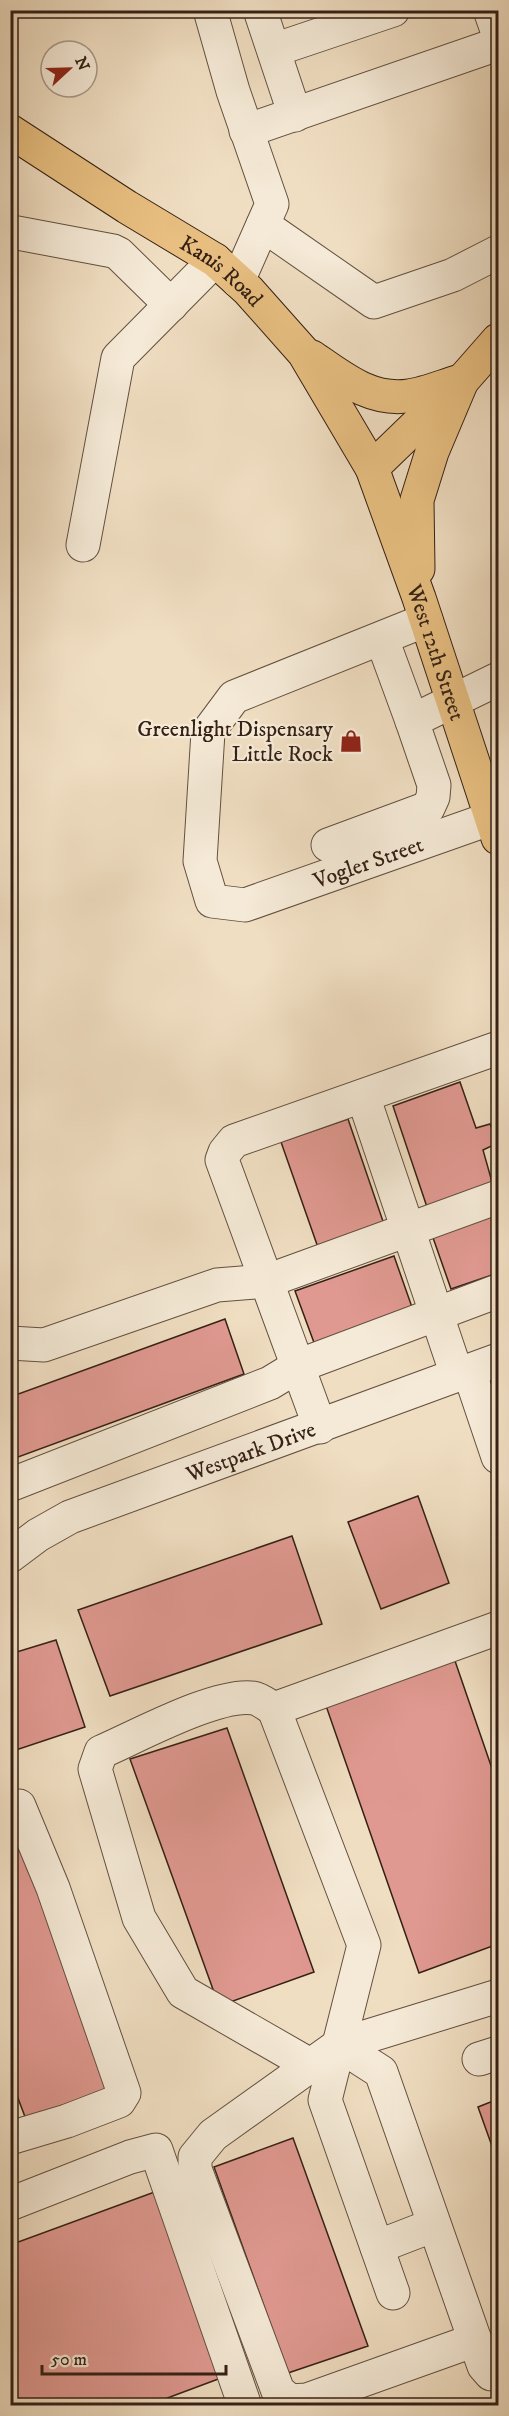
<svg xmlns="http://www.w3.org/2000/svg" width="509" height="2416" font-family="'IM FELL DW Pica',serif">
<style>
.building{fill:#e09991;stroke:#342015;stroke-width:1.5}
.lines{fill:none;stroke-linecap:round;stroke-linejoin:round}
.minor-casing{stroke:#635040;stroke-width:35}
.major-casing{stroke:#342015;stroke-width:35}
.minor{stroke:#f5ead7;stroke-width:33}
.major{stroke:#e8bf81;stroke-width:33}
.labels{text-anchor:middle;stroke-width:4.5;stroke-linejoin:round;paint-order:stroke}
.street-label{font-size:22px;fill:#342015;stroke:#f5ead7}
.poi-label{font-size:22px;fill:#342015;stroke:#f5ead7;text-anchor:end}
</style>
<rect width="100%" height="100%" fill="#f0dec2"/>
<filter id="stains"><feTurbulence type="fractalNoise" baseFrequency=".00333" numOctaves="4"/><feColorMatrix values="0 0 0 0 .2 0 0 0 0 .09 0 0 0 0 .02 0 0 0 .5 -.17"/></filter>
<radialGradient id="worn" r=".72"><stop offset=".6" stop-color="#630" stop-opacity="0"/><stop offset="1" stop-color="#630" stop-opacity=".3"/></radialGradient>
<path class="building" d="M460,1082L476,1128L490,1124L498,1143L483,1150L494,1189L429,1213L393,1106Z
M348,1119L387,1233L321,1256L281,1142Z
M498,1209V1273L451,1289L431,1232Z
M394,1256L413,1310L316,1348L295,1291Z
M225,1319L244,1374L10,1460V1397Z
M418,1496L449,1583L381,1609L348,1522Z
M292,1536L322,1624L110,1696L78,1610Z
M56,1640L85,1727L10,1752V1654Z
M454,1658L498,1786V1944L419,1973L324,1700Z
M227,1728L314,1972L219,2006L130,1759Z
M18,1824L112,2091L27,2122L10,2077V1827Z
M498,2099V2163L478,2107Z
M293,2138L368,2346L288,2373L214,2167Z
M160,2190L229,2375L146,2406H10V2245Z"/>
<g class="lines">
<g class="minor-casing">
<g id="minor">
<path d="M210,10L233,91L272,204L238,281"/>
<path d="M260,10L295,115"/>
<path d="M490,10L498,33"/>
<path d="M274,50L393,10"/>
<path d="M246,131L498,44"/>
<path d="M263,225L374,302L453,275L498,252"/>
<path d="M12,232L113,251L119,254L171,305"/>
<path d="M83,545L118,358L215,260"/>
<path id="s1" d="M426,620L234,697L208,732L200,861L212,901L245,905L492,818"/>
<path d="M382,639L412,721"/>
<path d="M328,845L428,808L433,797L434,785L412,721L498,679"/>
<path d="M363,1096L457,1375"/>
<path d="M10,1343L44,1345L217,1285L267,1281L498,1197"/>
<path d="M469,1371L498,1457"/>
<path d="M320,1427L222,1160L225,1152L234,1141L498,1048"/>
<path d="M10,1485L270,1383L298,1366L498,1291"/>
<path id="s2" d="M10,1556L38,1535L70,1517L498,1360"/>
<path d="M274,1709C267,1705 260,1699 253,1698C216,1693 136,1737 101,1752L95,1769L139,1918L183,1992L310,2065"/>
<path d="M10,1807L19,1806L53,1888L124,2093L119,2101L67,2121L10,2138"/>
<path d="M339,2045L381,2072L484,2366L491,2374L498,2371"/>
<path d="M479,2059L498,2053"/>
<path d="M10,2204L130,2157L156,2150L245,2406"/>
<path d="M377,2247L434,2225"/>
<path d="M393,2293L325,2100L364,1945L274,1709L498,1628"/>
<path d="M475,2340L307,2400L290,2401L278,2391L195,2169V2157L213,2135L339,2045L498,1996"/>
</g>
</g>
<g class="major-casing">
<g id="major">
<path id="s3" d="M10,131L127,207L215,260L248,290L304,353L372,468L419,598L498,838"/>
<path d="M312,357C342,377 369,401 408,396C424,394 441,387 457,382"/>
<path d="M372,468L462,381L498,340"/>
<path d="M418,569L417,500L432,452L462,381"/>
</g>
</g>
<use href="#minor" class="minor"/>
<use href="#major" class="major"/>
</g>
<defs>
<g id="shop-bare" transform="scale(1.8)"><path d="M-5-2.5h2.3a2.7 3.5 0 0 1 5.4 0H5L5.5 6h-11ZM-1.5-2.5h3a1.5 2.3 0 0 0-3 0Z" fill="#8f2418" stroke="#f5ead7" stroke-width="2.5" paint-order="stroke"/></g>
</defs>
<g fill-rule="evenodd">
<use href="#shop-bare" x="351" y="741"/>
</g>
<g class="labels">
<g class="street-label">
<text dy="8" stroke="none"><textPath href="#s3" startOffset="254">Kanis Road</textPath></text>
<text dy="8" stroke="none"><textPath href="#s3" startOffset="700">West 12th Street</textPath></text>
<text dy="8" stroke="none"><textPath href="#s1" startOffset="585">Vogler Street</textPath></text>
<text dy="8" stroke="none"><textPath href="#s2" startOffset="264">Westpark Drive</textPath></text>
</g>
<g class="poi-label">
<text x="333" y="736">Greenlight Dispensary<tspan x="333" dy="25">Little Rock</tspan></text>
</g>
</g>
<rect width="509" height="2416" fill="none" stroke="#f0dec2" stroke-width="36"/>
<rect x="12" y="12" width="485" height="2392" fill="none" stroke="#342015" stroke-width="3"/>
<rect x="18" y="18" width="473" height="2380" fill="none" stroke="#342015" stroke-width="1.5"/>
<g transform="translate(69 69) rotate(68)"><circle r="28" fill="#f5ead7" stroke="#a89989" stroke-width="1.5"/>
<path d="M0-4.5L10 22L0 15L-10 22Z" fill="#8f2418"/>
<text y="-9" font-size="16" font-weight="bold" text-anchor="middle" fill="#342015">N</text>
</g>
<path d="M42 2365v9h184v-9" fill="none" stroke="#342015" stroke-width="3"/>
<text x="51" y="2365" font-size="18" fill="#342015" stroke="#f5ead7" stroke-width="4.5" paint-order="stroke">50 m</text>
<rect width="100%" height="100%" filter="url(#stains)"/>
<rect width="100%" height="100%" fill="url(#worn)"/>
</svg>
